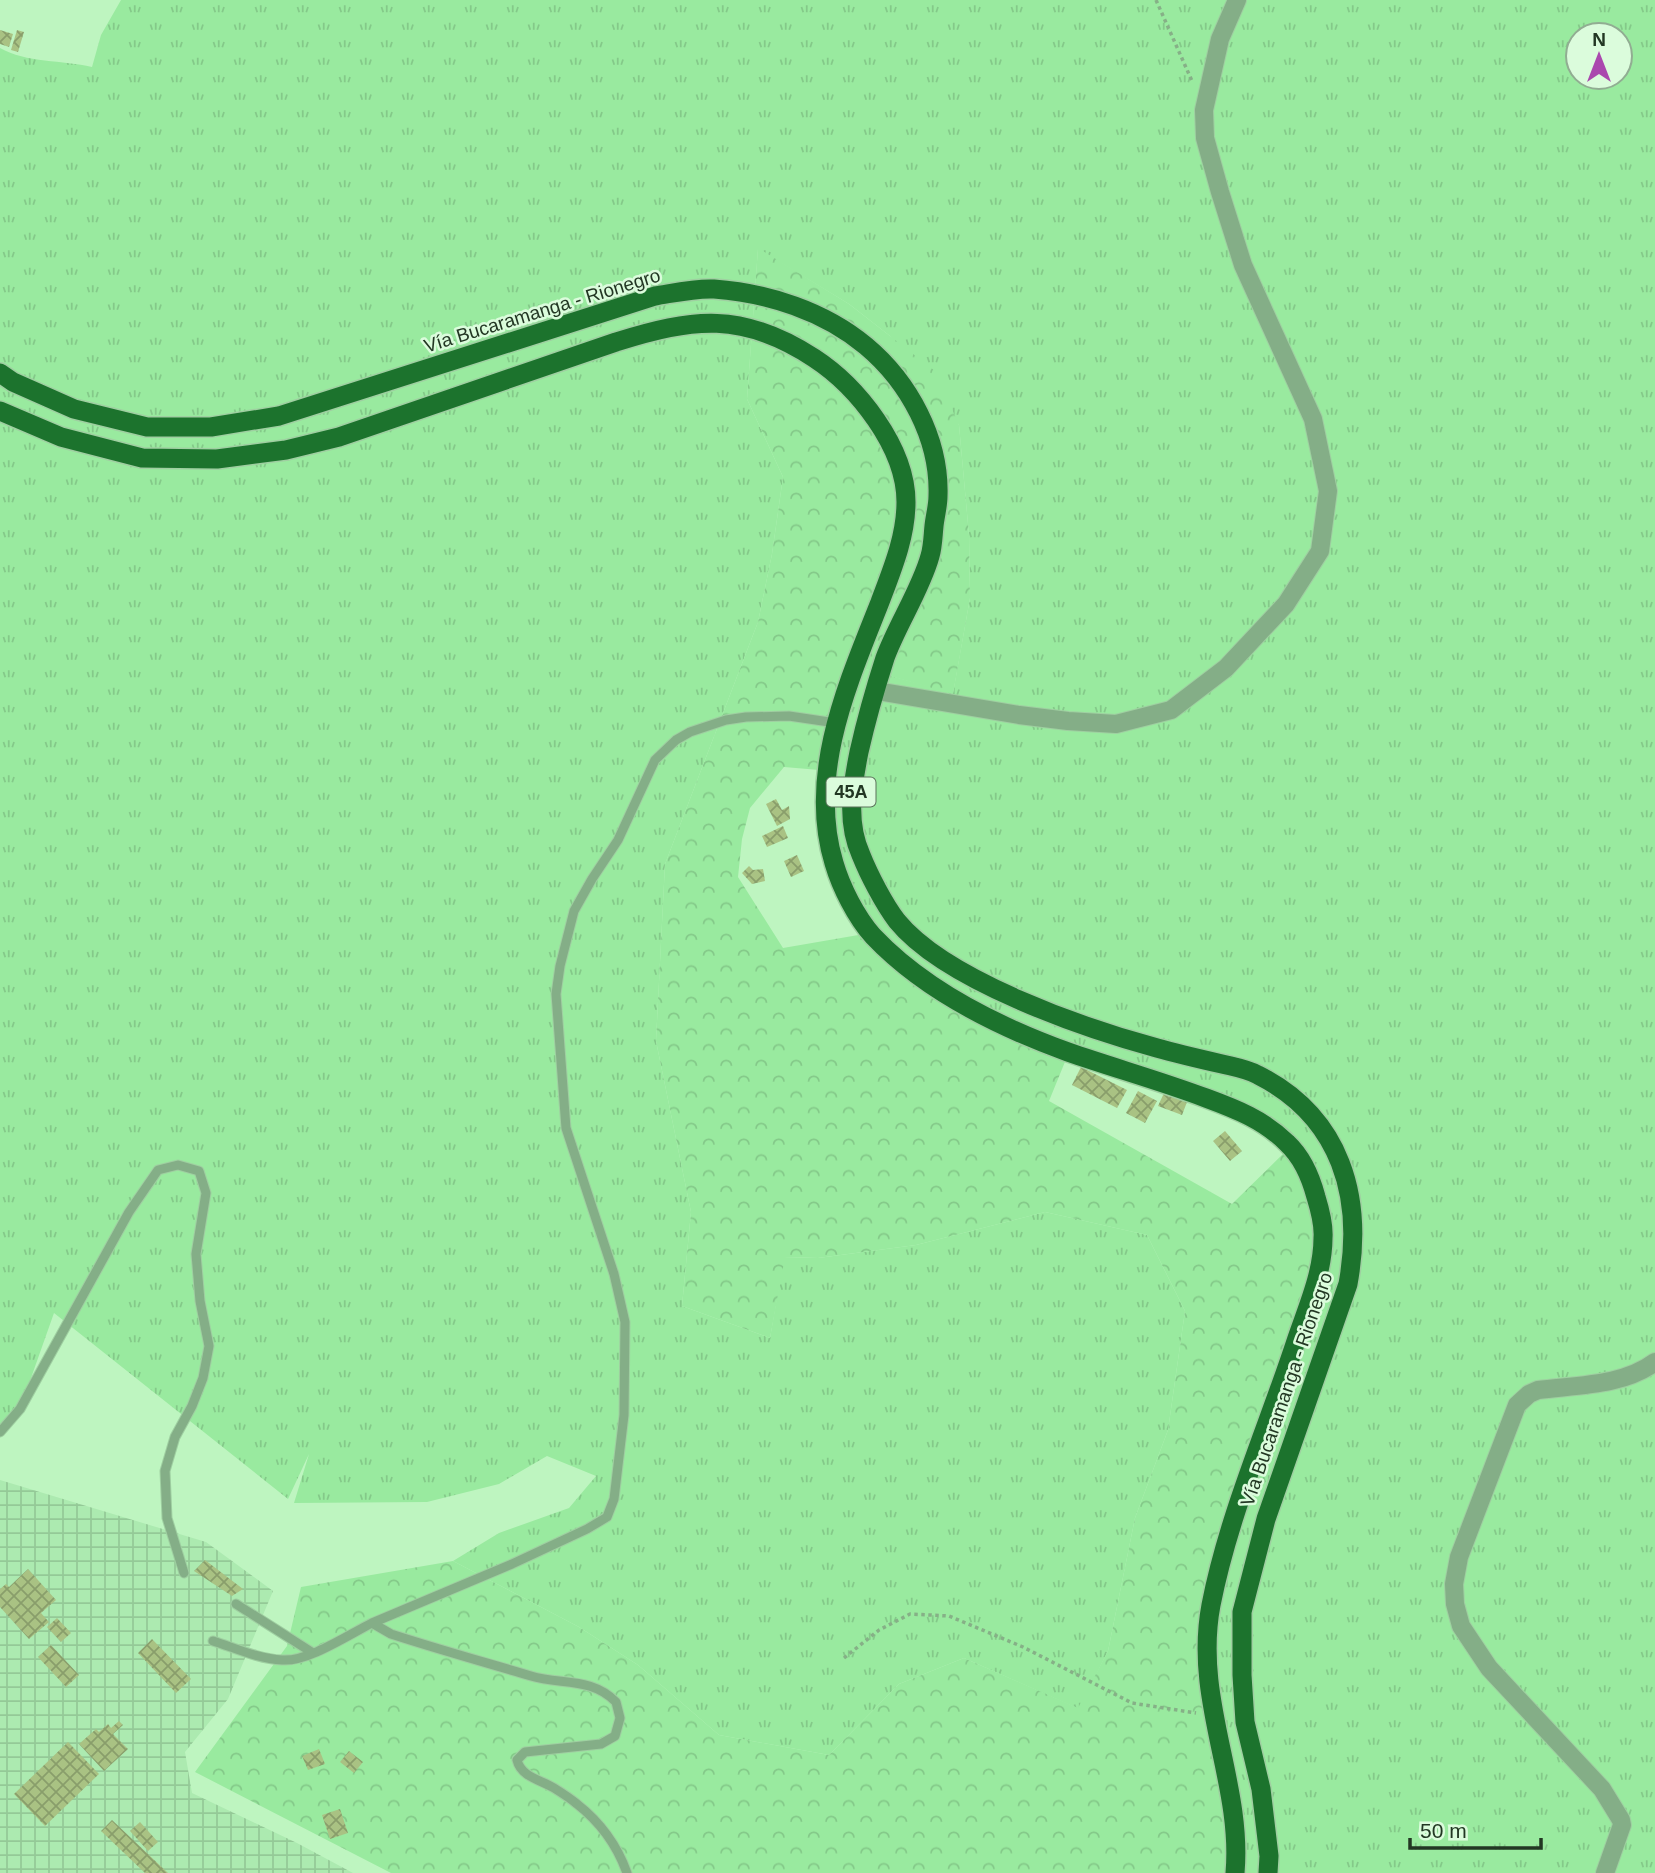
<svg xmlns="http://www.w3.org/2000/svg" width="1655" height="1873" font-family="Arial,sans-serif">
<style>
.industrial{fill:url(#industrial-grid)}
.grass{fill:url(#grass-tufts);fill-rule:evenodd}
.forest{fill:url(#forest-crowns)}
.building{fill:url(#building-cross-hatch)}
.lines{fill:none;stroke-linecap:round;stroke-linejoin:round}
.service-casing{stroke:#9fcfa1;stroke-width:11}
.minor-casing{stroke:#9fcfa1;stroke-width:20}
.trunk-casing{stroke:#9fcfa1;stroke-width:22}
.path{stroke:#86b087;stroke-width:3.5;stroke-dasharray:3.5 3.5;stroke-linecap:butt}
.service{stroke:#84ae87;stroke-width:9}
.minor{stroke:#84ae87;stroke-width:18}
.trunk{stroke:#1c732d;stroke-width:19}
.labels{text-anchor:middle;stroke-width:5;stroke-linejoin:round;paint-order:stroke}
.shield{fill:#dbfcdc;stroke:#5a725a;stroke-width:2}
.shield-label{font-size:18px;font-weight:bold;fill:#223723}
.street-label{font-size:19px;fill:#223723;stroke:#dbfcdc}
</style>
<defs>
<pattern id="industrial-grid" width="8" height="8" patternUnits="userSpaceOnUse" patternTransform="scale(1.75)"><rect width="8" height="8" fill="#aceab0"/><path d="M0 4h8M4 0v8" fill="none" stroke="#94c997"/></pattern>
<pattern id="grass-tufts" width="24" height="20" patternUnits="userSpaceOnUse" patternTransform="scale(1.75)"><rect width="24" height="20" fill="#99ea9f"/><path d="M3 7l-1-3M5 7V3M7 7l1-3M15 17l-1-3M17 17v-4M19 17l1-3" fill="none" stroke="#84c989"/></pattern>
<pattern id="forest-crowns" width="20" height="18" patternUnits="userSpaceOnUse" patternTransform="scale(1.75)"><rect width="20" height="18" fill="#99ea9f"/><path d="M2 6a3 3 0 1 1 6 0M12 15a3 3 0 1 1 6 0" fill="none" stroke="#84c989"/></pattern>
<pattern id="building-cross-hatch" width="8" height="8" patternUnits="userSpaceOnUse" patternTransform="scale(1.75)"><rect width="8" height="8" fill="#a9c283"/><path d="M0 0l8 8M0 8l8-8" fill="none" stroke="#899e6b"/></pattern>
</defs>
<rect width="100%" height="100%" fill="#bef5c0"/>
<path class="industrial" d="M0,1480L206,1542L273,1591L228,1699L185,1752L192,1793L297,1843L353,1873H0Z"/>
<path class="grass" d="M121,0H1655V1873H1235L1209,1613L1311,1178L1245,1112L1020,1033L870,933L834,863L831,771L862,668L953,693L970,598L969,535L959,425L890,336L849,304L758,249L747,399L783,477L772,554L758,622L665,864L656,1041L691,1212L682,1306L770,1338L784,1257L818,1258L916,1245L1045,1212L1147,1235L1185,1311L1168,1430L1135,1518L1108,1651L1079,1709L964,1658L899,1684L829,1755L719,1735L638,1665L579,1627L453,1561L499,1533L569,1508L596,1476L547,1456L499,1484L427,1502L294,1503L309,1454L288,1499L54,1313L20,1409L0,1429V48C26,63 63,60 92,67L101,35ZM1578,35H1620V77H1578Z"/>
<path class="forest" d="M758,248L849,304L935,371L959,425L969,535L970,598L953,694L862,668L831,771L784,767L750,808L742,839L738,877L783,948L870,933L918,975L1069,1052L1049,1101L1232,1204L1291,1146L1324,1234L1209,1613L1235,1873H391L195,1772L287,1646L301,1587L453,1561L579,1627L638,1665L719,1735L829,1755L899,1684L964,1658L1078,1708L1108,1651L1135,1518L1168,1430L1185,1311L1147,1235L1045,1212L916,1245L818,1258L785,1257L770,1338L682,1306L691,1212L656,1041L665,864L758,622L772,554L783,477L747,399Z"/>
<path class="building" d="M0,30L13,34L9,47L0,44Z
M17,30L24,32L18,52L11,50Z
M776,799L782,810L789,806L790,819L777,826L766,804Z
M783,826L788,838L767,847L762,836Z
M797,855L804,871L791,877L784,861Z
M749,866L753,870L763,869L765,881L752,884L742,873Z
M1081,1067L1127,1090L1117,1108L1072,1085Z
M1138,1091L1157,1101L1145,1123L1126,1113Z
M1164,1093L1187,1102L1182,1115L1158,1106Z
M1225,1131L1242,1151L1230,1161L1213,1141Z
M205,1560L243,1589L232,1596L194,1571Z
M28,1569L56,1600L41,1613L49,1622L29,1639L0,1607V1589L6,1584L9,1587Z
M57,1618L71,1633L61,1642L47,1627Z
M152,1639L191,1679L176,1693L138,1653Z
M51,1645L79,1675L66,1687L38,1657Z
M119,1721L123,1725L113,1734L128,1749L104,1771L79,1744L96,1729L99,1732L108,1724L111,1728Z
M68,1742L99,1774L45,1826L14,1794Z
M319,1749L325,1764L308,1770L302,1756Z
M349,1751L363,1762L354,1773L340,1762Z
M340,1809L348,1833L330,1839L322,1815Z
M112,1820L168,1873H145L101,1831Z
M140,1822L158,1842L148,1851L130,1831Z"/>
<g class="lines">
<g class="service-casing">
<path id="service" d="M0,1432L20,1409L129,1212L158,1170L178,1165L199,1171L206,1193L196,1254L200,1301L209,1346L203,1378L192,1406L175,1437L165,1471L167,1518L184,1573
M236,1604L313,1653
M372,1623L512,1564L587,1529L607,1517L614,1499L624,1415L625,1322L614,1274L566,1128L556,994L560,966L574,911L592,879L618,840L655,760L676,740L690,732L726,720L746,717L789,716L836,723
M213,1641C235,1648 259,1659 282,1660C308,1662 348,1635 372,1623L391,1634C437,1649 484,1662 531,1676C561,1685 592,1677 616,1702L620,1718L615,1736L601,1744L525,1752L517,1760C521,1777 541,1780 554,1788C562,1793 570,1798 577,1804C600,1822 617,1845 627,1873"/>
</g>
<g class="minor-casing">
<path id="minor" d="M877,691L1019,715L1068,721L1116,724L1171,710L1226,668L1286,604L1320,551L1328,491L1313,419L1243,265L1220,192L1205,138L1204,110L1220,39L1237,0
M1605,1873L1622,1825L1621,1820L1602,1789L1489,1668L1461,1626L1455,1604L1454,1584L1459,1557L1517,1405L1529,1394L1538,1390C1577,1385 1623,1386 1655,1362"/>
</g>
<g class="trunk-casing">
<path id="trunk" d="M0,373L13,382L74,409L147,427H211L279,416L655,296C674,293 695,288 714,289C768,293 824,311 866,346C909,382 940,439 938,496C938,506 935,516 934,526C933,535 933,546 930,556C921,589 897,625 885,658C875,689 866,721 859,752C852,787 846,822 861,855C869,875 884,904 897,921C945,980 1083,1028 1157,1048C1178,1054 1200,1059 1222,1064C1234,1067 1247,1069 1258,1075C1341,1117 1364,1197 1348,1284L1266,1519L1242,1612V1675L1245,1722L1261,1789L1269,1856L1268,1873
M0,411L61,437L142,458L217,459L286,450L339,437L616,342C693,318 742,311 814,358C857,386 906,447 906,502C906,537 892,570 880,602C848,683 807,774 834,863C841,887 856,917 873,936C924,990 999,1027 1068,1052C1114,1068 1161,1081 1206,1098C1236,1109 1264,1120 1287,1143C1302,1157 1311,1178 1316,1197C1320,1210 1324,1225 1323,1238C1323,1272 1308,1306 1297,1338C1268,1427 1229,1513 1211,1605C1193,1700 1243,1783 1235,1873"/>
</g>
<path class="path" d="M1156,0L1192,81
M844,1658L879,1630L910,1614L949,1616L1023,1647L1132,1703L1196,1713"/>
<use href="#service" class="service"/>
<use href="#minor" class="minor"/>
<use href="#trunk" class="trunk"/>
</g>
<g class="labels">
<rect class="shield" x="826.5" y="777.5" width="49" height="29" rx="5"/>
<g class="shield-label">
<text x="851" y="798">45A</text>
</g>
<g class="street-label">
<text transform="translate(542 310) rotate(-17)" y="7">Vía Bucaramanga - Rionegro</text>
<text transform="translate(1286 1389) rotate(-71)" y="7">Vía Bucaramanga - Rionegro</text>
</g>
</g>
<g transform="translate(1599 56)"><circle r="33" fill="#dbfcdc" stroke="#91ad92" stroke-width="2"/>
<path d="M0-5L12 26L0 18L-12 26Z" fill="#aa48ae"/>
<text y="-10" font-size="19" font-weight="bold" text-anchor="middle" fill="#223723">N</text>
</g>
<path d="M1410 1838v10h131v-10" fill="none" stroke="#223723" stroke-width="3.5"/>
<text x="1420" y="1838" font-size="21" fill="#223723" stroke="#dbfcdc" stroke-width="5" paint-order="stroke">50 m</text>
</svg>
